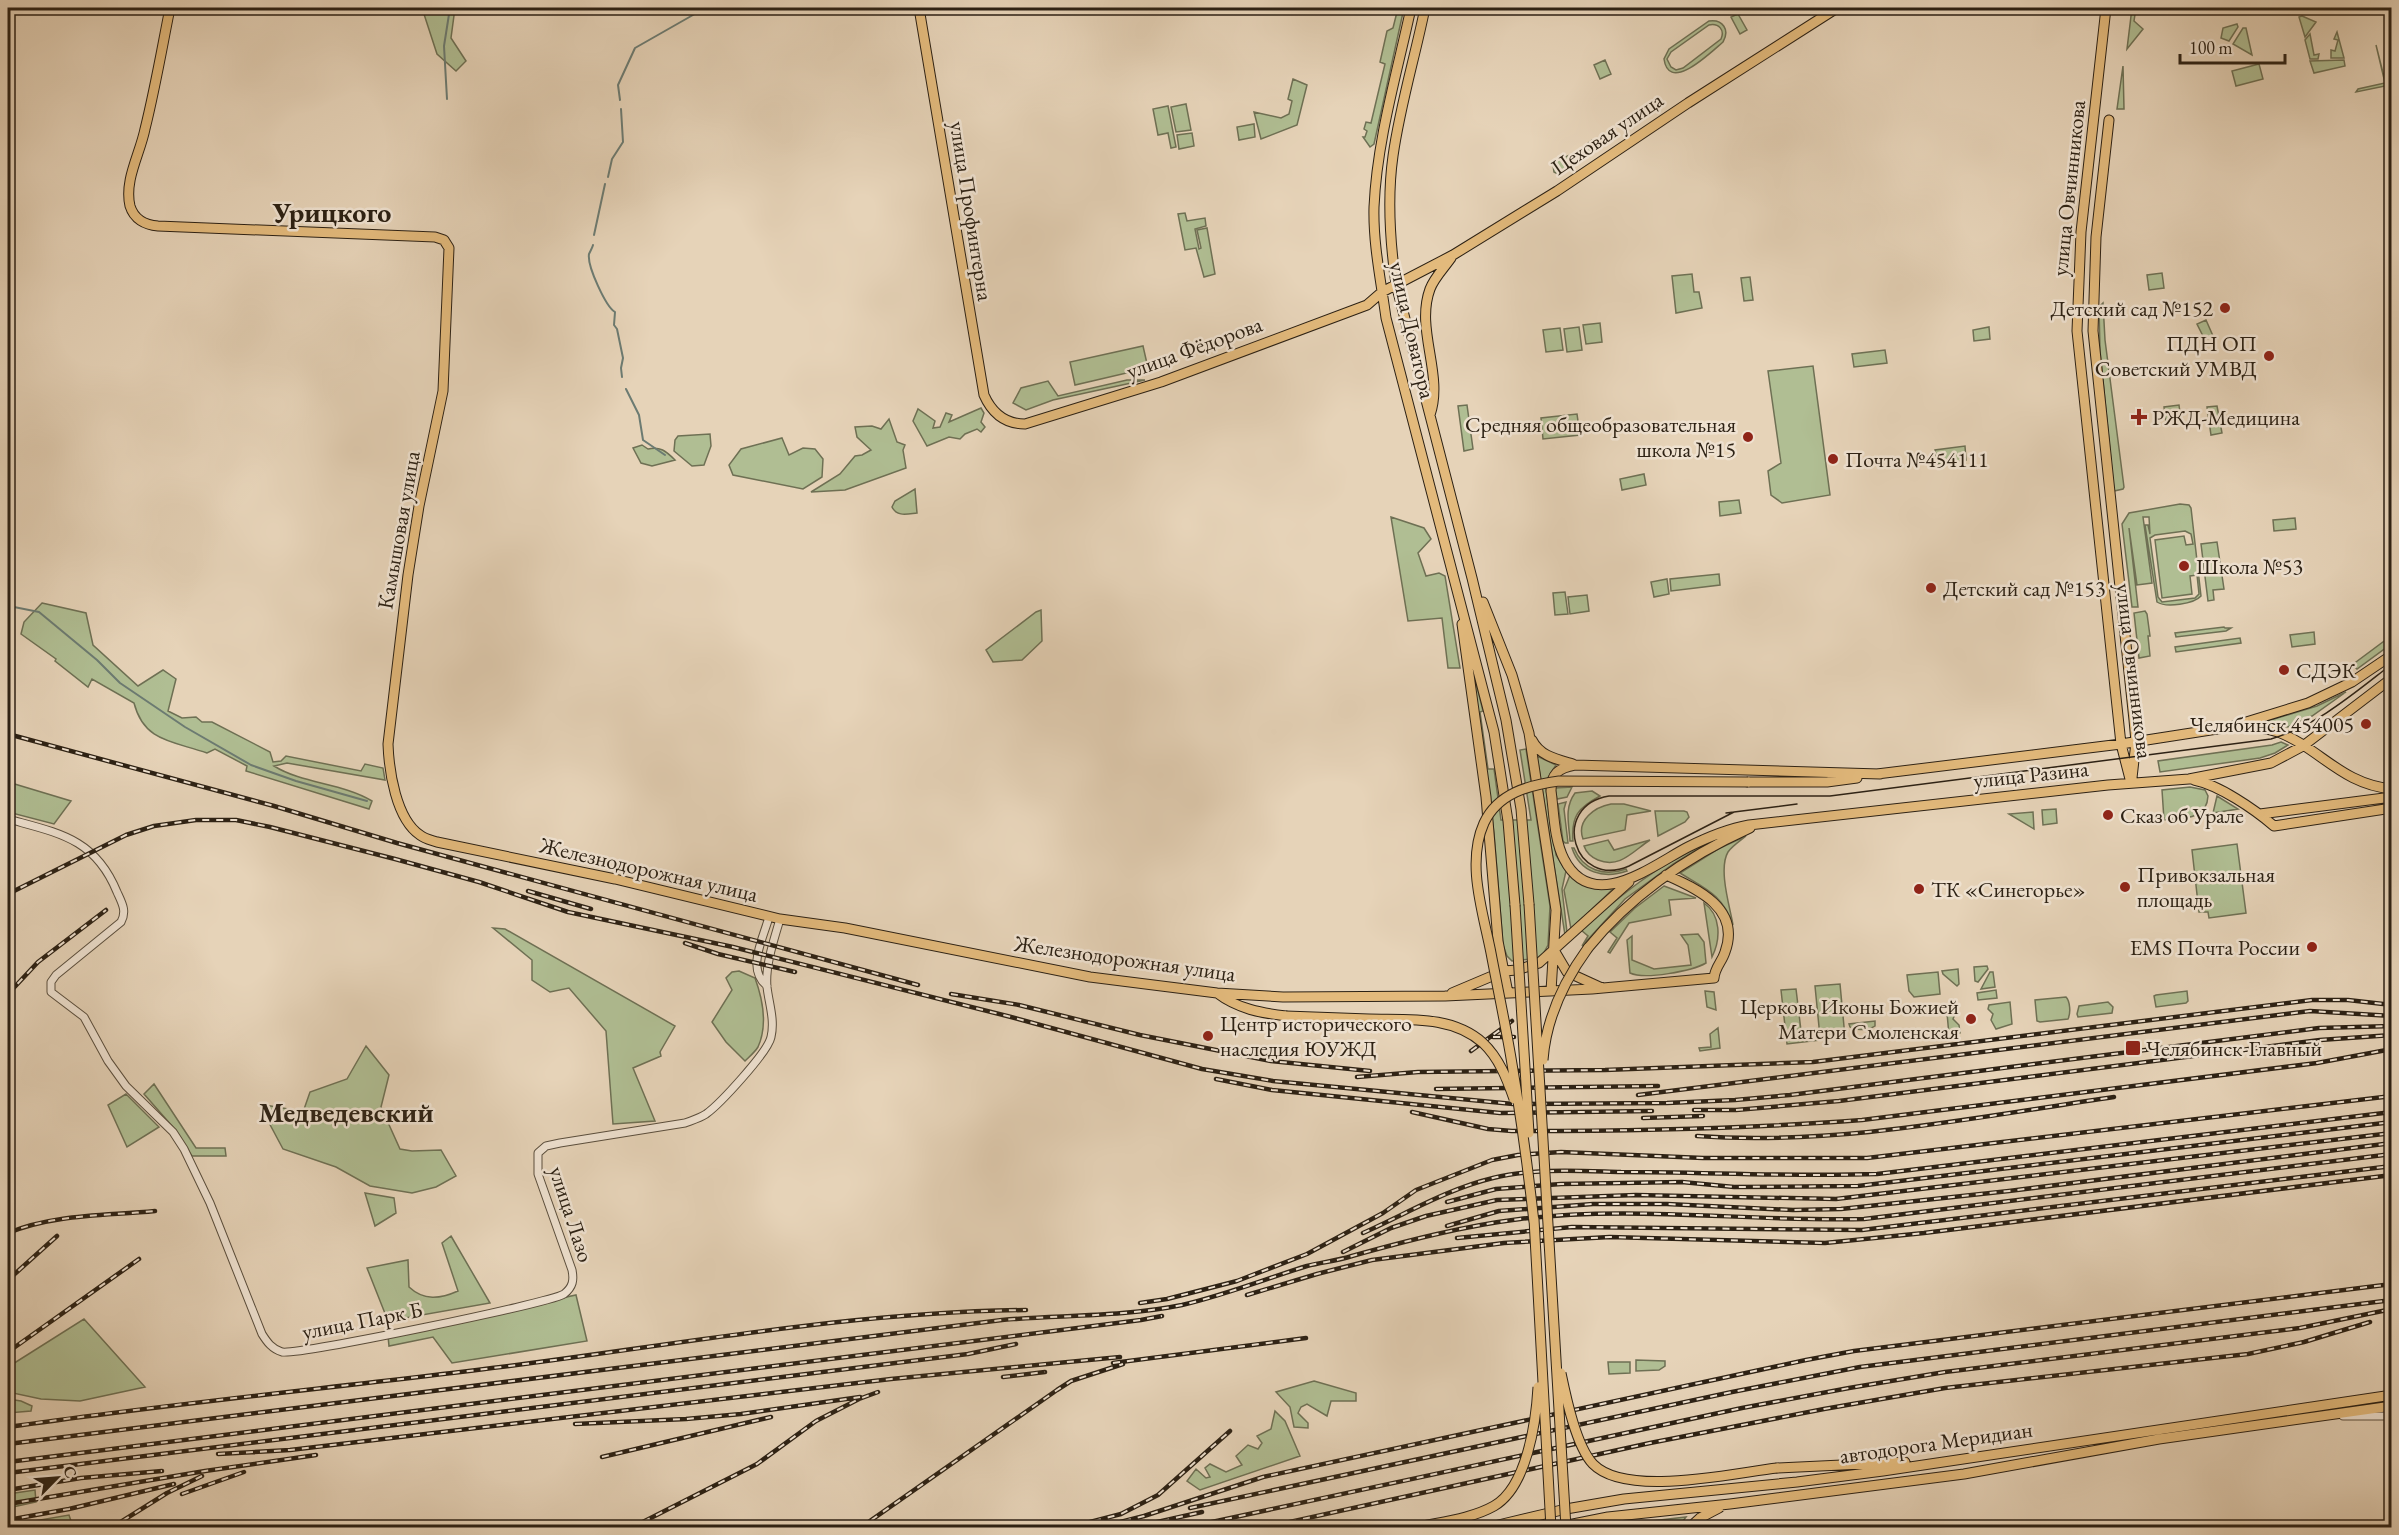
<svg xmlns="http://www.w3.org/2000/svg" width="2399" height="1535" font-family="'EB Garamond',serif">
<style>
.green{fill:#b0be93;stroke:#6e7054;stroke-width:1.5;fill-rule:evenodd}
.lines{fill:none;stroke-linecap:round;stroke-linejoin:round}
.stream{stroke:#6c7b72;stroke-width:2}
.minor-casing{stroke:#5a4e3d;stroke-width:9}
.major-casing{stroke:#2c2114;stroke-width:11}
.minor{stroke:#efe2d1;stroke-width:7}
.major{stroke:#e3ba7c;stroke-width:9}
.tram{stroke:#2c2114;stroke-width:1.5}
.rail-casing{stroke:#2c2114;stroke-width:4.5}
.rail{stroke:#efe2d1;stroke-width:2;stroke-dasharray:7;stroke-linecap:butt}
.major-bridge-casing{stroke:#2c2114;stroke-width:11;stroke-linecap:butt}
.major-bridge{stroke:#e3ba7c;stroke-width:9}
.poi-dot{fill:#8f2418;stroke:#efe2d1;stroke-width:2}
.labels{text-anchor:middle;stroke-width:5;stroke-linejoin:round;paint-order:stroke}
.street-label{font-size:22px;fill:#2c2114;stroke:#efe2d1}
.poi-label{font-size:22px;fill:#2c2114;stroke:#efe2d1;text-anchor:start}
.district-label{font-size:28px;font-weight:bold;fill:#2c2114;stroke:#efe2d1}
</style>
<rect width="100%" height="100%" fill="#e6d3b8"/>
<filter id="stains"><feTurbulence type="fractalNoise" baseFrequency=".00333" numOctaves="4"/><feColorMatrix values="0 0 0 0 .2 0 0 0 0 .09 0 0 0 0 .02 0 0 0 .5 -.17"/></filter>
<radialGradient id="worn" r=".72"><stop offset=".6" stop-color="#630" stop-opacity="0"/><stop offset="1" stop-color="#630" stop-opacity=".3"/></radialGradient>
<path class="green" d="M422,8H455L451,38L466,61L456,71L437,54Z
M1398,8H1404L1374,144L1370,147L1363,137H1365L1367,131L1364,129L1366,122L1371,123L1385,64L1380,62L1387,31L1393,28Z
M2132,8H2136L2134,21L2143,29L2127,49Z
M1738,14L1747,30L1740,34L1731,17Z
M2302,16L2316,22L2305,37L2299,17Z
M1709,21C1723,19 1730,30 1723,42C1711,52 1669,94 1664,59L1669,49ZM1709,25C1719,23 1725,30 1721,39L1683,68L1676,70L1671,67L1667,59L1671,52Z
M2237,24L2238,27L2229,41L2221,38L2223,28Z
M2243,28H2246L2252,55L2233,44Z
M2337,32L2344,58H2331V50L2335,51L2338,40L2334,39Z
M2310,34L2314,55L2319,54L2318,59H2310L2305,40Z
M2376,45L2383,73L2390,85L2356,92L2358,89L2385,83Z
M1605,60L1611,74L1600,79L1594,65Z
M2344,60L2345,66L2314,73L2310,61Z
M2259,64L2263,79L2236,86L2232,71Z
M2123,66L2124,109H2117Z
M1293,79L1307,85L1297,125L1261,139L1254,112L1281,118L1289,114L1292,101L1288,99Z
M1186,104L1191,130L1176,132L1171,107Z
M1168,106L1176,147L1171,148L1168,133L1158,135L1153,109Z
M1254,124L1255,137L1239,140L1237,127Z
M1192,133L1194,146L1179,149L1177,135Z
M1609,137L1560,175L1554,172L1553,165L1556,160L1576,153L1592,140Z
M1185,213L1187,221L1205,218L1206,226L1195,229L1199,249L1201,248L1197,230L1207,228L1215,274L1204,277L1196,248L1185,250L1178,214Z
M2162,273L2164,288L2149,290L2147,275Z
M1692,274L1694,292H1699L1702,308L1676,313L1672,276Z
M1750,277L1753,300L1744,301L1741,278Z
M2103,303L2105,340L2124,487L2123,489L2114,491L2100,351L2099,307Z
M2206,320L2213,336L2205,340L2197,324Z
M1600,323L1602,342L1586,344L1583,325Z
M1579,327L1582,350L1567,352L1564,329Z
M1989,327L1990,339L1974,341L1973,330Z
M1560,328L1563,350L1546,352L1543,330Z
M1143,346L1148,368L1075,385L1070,362Z
M1885,350L1887,363L1854,367L1852,354Z
M1813,366L1830,495L1782,503L1771,495L1768,471L1781,463L1768,371Z
M1127,380H1145L1053,400L1026,410L1013,403L1021,388L1048,381L1058,396Z
M1467,405L1473,449L1464,451L1458,406Z
M2179,405L2181,421L2166,423L2164,407Z
M2217,406L2222,433L2211,435L2207,407Z
M981,408L984,413L981,422L985,427L981,432L977,429L965,434L960,439L949,437L927,446L913,421L918,409L935,421L933,428L940,427L946,413L952,415L949,422Z
M1577,414L1580,435L1543,439L1541,418Z
M889,419L897,442L905,445L903,450L906,468L845,490L811,492L840,474L855,456L862,455L871,450L857,437L855,427L872,426L881,429Z
M710,434L711,446L704,465L692,466L674,451L675,440L678,436Z
M782,438L789,455L803,448L815,449L823,459L822,477L803,489L733,475L729,465L741,449Z
M642,445L648,449C660,446 666,451 675,460L652,466L641,463L633,448Z
M1965,446L1966,460L1937,464L1935,450Z
M1644,474L1646,485L1622,490L1620,479Z
M915,489L917,513C907,514 897,517 892,507L895,501Z
M1739,500L1741,513L1720,516L1719,502Z
M2180,504L2189,505L2191,508L2201,596C2194,604 2166,608 2157,602L2145,525H2148L2150,534L2149,517H2143L2152,583L2137,585L2129,528L2138,607H2132L2122,524L2129,513ZM2185,531L2191,534L2193,544L2186,545L2184,536L2155,540L2162,598L2192,594L2190,576L2197,575L2199,594L2195,598L2162,602L2158,597L2150,538L2155,535Z
M1391,517L1424,528L1431,539L1418,553L1426,576L1439,573L1445,576L1460,668H1448L1442,618L1408,621Z
M2295,518L2296,529L2274,531L2273,520Z
M2217,542L2224,589L2213,590L2214,600L2208,601L2201,544Z
M1719,574L1720,585L1671,591L1670,579Z
M1667,579L1669,594L1654,597L1651,582Z
M1565,592L1568,614L1555,615L1553,593Z
M1587,595L1589,611L1570,614L1568,597Z
M42,603L86,613L93,645L138,686L163,670L176,679L168,711L182,718L196,717L202,722H212L270,752L273,762L281,761L286,756L361,771L365,764L383,768L385,780L287,763L274,766C303,784 342,783 372,801L369,809L246,771L247,766L215,749L207,753C173,741 144,742 134,703L92,679L88,687L55,661L56,659L21,634L24,622Z
M1041,610L1042,641L1022,660L993,662L986,650L1036,612Z
M2145,611L2147,614L2150,636H2148L2150,656L2139,658L2134,613Z
M2224,627L2225,628H2231L2226,631L2176,637L2175,633Z
M2314,632L2315,644L2292,647L2290,635Z
M2391,636V644L2357,669L2352,665Z
M2240,638L2241,643L2176,652L2175,647Z
M1472,667L1483,711L1480,712L1488,769H1494L1501,820H1531L1520,750L1526,749L1550,906L1548,945L1541,958L1512,961L1507,956L1503,945L1494,833Z
M2346,692L2312,716L2288,727L2261,723L2317,706Z
M2281,742L2288,745L2275,753L2260,758L2160,772L2158,761L2272,745Z
M1537,756L1556,765L1547,779L1546,789L1556,855L1566,871L1562,889L1567,932L1565,935Z
M8,782L71,801L54,824L8,812Z
M1572,787L1567,797L1557,799L1555,788Z
M2190,787L2205,790L2208,796C2207,820 2183,818 2164,820L2162,790Z
M1592,791L1600,796C1578,808 1571,816 1573,841H1570C1569,824 1564,808 1575,793Z
M2217,796L2238,809L2213,813Z
M1566,802L1564,809L1568,843H1565L1563,841L1558,804Z
M1611,804H1624L1651,811L1627,815L1625,830L1583,839C1576,820 1595,807 1611,804Z
M2056,809L2057,823L2043,825L2042,810Z
M1655,811H1684L1687,812L1689,817L1685,822L1658,836Z
M2033,812L2034,829L2009,814Z
M1746,836C1740,841 1732,846 1728,852C1718,869 1730,907 1733,925C1723,895 1706,889 1680,873L1718,849Z
M1608,840L1614,850L1650,840C1633,851 1620,869 1598,860C1591,857 1586,852 1584,846Z
M1707,843L1673,864L1625,899L1582,946L1588,936L1581,930C1620,896 1659,863 1707,843Z
M2237,844L2246,913L2209,918L2208,912H2199L2192,850Z
M1572,848H1574C1583,870 1604,877 1626,869L1627,871C1604,879 1580,873 1572,848Z
M1570,875C1583,886 1595,890 1613,889L1571,929L1564,890Z
M1664,886L1696,898L1669,900L1671,915L1629,923L1610,953L1608,952L1617,938L1610,932L1635,908Z
M1704,903C1721,915 1721,939 1712,957Z
M493,928L505,929L675,1026L660,1052L661,1056L633,1068L655,1121L613,1124L606,1031L569,988L550,992L532,980V960Z
M1698,934L1704,942L1706,963C1692,971 1645,980 1630,973L1627,940L1632,936V960L1654,969L1691,965L1688,945L1681,935Z
M1987,966L1988,969L1978,982L1975,981L1974,967Z
M1958,969L1959,984L1957,986L1943,974L1942,971Z
M739,971L755,978C763,1000 768,1025 758,1047C755,1052 749,1057 745,1061L726,1042L712,1022L732,990L726,978L732,972Z
M1938,972L1940,994L1914,997L1909,991L1907,975Z
M1990,972H1993L1995,987L1981,989Z
M1840,984L1845,1037L1787,1044L1781,990L1796,989L1802,1039L1820,1037L1815,986Z
M1996,990L1997,998L1978,1000L1977,993Z
M1705,991L1714,992L1716,1010L1707,1007Z
M2187,991L2188,1001L2186,1003L2156,1007L2154,996L2156,995Z
M2066,997C2070,1001 2071,1013 2068,1019L2040,1022L2037,1021L2035,1000Z
M2010,1002L2012,1024L1996,1029L1991,1020L1993,1014L1988,1009L1989,1005Z
M2108,1002L2113,1007L2112,1013L2078,1017L2077,1014L2079,1006Z
M1953,1012L1955,1014L1953,1019L1959,1025L1960,1033L1949,1035L1947,1013Z
M1875,1021V1026C1869,1030 1856,1031 1850,1027L1849,1024Z
M1718,1028L1720,1048L1700,1051L1699,1048L1711,1047L1710,1034Z
M366,1046L389,1075L381,1107L400,1149L412,1151L441,1150L456,1176L436,1187L412,1193L370,1186L336,1167L283,1149L259,1104L294,1110L302,1115L310,1092L347,1079Z
M154,1084L196,1148H225L226,1156H192L172,1126L144,1094Z
M126,1094L159,1127L127,1147L108,1105Z
M365,1193L394,1198L396,1213L375,1226Z
M451,1236L490,1303L388,1321L367,1268L408,1260L409,1287C424,1301 440,1299 458,1291L442,1243Z
M576,1295L587,1341L452,1363L433,1337L389,1346L388,1336Z
M84,1319L145,1387L80,1401L41,1399L8,1392V1367Z
M1636,1360L1665,1361V1366L1659,1370L1636,1371Z
M1608,1362H1630V1373L1609,1374Z
M1314,1381L1356,1393V1401H1331L1327,1416L1307,1404L1301,1407L1298,1413L1308,1423V1428L1294,1427L1290,1407L1276,1392Z
M8,1399L21,1401L32,1406L31,1411L8,1413Z
M1275,1411L1285,1421L1300,1456L1200,1490L1187,1481L1196,1469L1206,1478L1210,1477L1205,1468L1210,1464L1226,1472L1242,1465L1236,1456L1248,1445L1258,1449L1262,1443L1257,1436L1271,1429Z
M35,1490L36,1502L8,1508V1494Z
M8,1513L11,1525L69,1515L71,1521L52,1524V1527H8Z
M1686,1517L1678,1527H1643L1634,1523Z"/>
<g class="lines">
<path class="stream" d="M447,99L444,46L450,8
M620,100L618,85L635,48L700,11L711,8
M608,177L612,159L623,142L621,109
M594,235L605,184
M593,245C593,246 589,254 589,254C587,266 606,307 615,312L614,325L617,329L623,358L621,368L622,377
M626,389L639,415L643,440L665,455
M8,600L14,607L39,612L97,660L120,683L185,727L251,765L296,781L367,801"/>
<g class="minor-casing">
<path id="minor" d="M8,819C58,833 95,838 117,892C122,903 127,911 121,922L56,975L51,982V992L84,1017L108,1061L126,1086L173,1132L184,1149L210,1203L262,1334C267,1342 272,1349 282,1352C299,1355 550,1303 564,1294C573,1287 574,1280 572,1270L538,1174V1153L546,1146L560,1143L685,1123C693,1120 700,1118 706,1114C720,1104 768,1052 771,1037C775,1020 769,1004 767,987C765,965 774,940 780,919
M767,986C746,969 763,939 769,917
M2343,1416H2392"/>
</g>
<g class="major-casing">
<path id="major" d="M170,8C162,48 155,89 145,129C140,154 124,180 130,206C134,219 145,225 158,226L435,237L444,240L449,248L443,391L419,506L408,575L388,744C389,771 396,819 420,835C425,839 431,840 437,842L615,879L780,919L845,928L1090,977L1217,993L1283,997L1445,996L1592,989L1714,978C1715,967 1722,962 1725,952C1741,909 1698,889 1666,875
M919,8L984,395C992,413 1005,424 1025,424L1161,382L1367,305L1382,292L1453,255L1557,191L1688,103L1837,8
M1411,8C1397,73 1377,140 1374,207C1373,244 1381,281 1386,318L1494,732L1508,821L1515,905
M1425,8C1415,57 1400,106 1393,156C1387,198 1390,242 1396,284L1472,578L1506,720L1521,809L1529,904
M2106,8L2081,232L2077,331L2121,744L2131,783
M2109,120L2096,237L2093,331L2134,720L2136,742L2132,778
M1430,415C1444,374 1415,330 1430,289C1434,278 1444,268 1451,258
M1483,602L1512,675L1529,733L1556,910L1551,991
M1462,624L1486,797L1498,941L1508,993
M2241,727C2254,727 2267,728 2278,732C2321,749 2341,784 2392,789
M1532,740C1540,756 1556,759 1573,764
M1877,774L2121,744L2230,727L2308,703L2352,682L2392,655
M1880,774L1575,765C1558,768 1551,774 1551,791C1554,812 1554,840 1564,859C1592,915 1653,865 1688,847C1708,837 1727,829 1749,825L2108,785L2189,779L2271,763L2303,746L2392,678
M2194,780C2219,785 2254,809 2274,826L2392,808
M1748,782H1827L1857,778
M2260,814L2392,797
M1588,948C1632,894 1688,856 1750,828
M1554,950L1567,972L1602,988
M1217,993C1238,1009 1261,1013 1286,1016
M1452,993L1504,971L1517,970L1539,963L1629,882
M1777,1468L1905,1462
M1600,1521L1629,1528
M1486,1528L1566,1509L1624,1499L1797,1482L1883,1471L2392,1395
M1553,1528L1608,1517L1730,1504L1964,1474L2159,1439L2392,1406
M1689,1528L1700,1518L1719,1508"/>
</g>
<use href="#minor" class="minor"/>
<use href="#major" class="major"/>
<path class="tram" d="M1734,812L1629,866C1574,890 1549,806 1609,796H1830L2271,739C2318,725 2353,694 2392,664
M1726,813L1797,804"/>
<g class="rail-casing">
<path id="rail" d="M8,734L274,806L397,843L918,985
M528,891L591,909
M8,894L126,835L154,826L196,820H236L270,827L395,859L479,882L568,912L733,947L1011,1017L1202,1069L1273,1081L1513,1104L1667,1103L1735,1100L1790,1095L2319,1028L2392,1026
M685,943L718,954L795,972
M8,994L38,962L106,910
M951,994L1019,1005L1140,1035L1271,1061L1370,1071
M1493,1037H1514
M1471,1051L1512,1021
M1357,1077L1418,1072L1605,1070L1813,1062L2312,1000H2348L2392,1005
M1216,1079L1272,1090L1500,1113L1652,1111
M1436,1089L1658,1086
M1638,1095L2310,1011L2392,1016
M1694,1110H1736L1839,1101L2320,1040L2392,1035
M1412,1112L1488,1129L1512,1131C1628,1131 1745,1129 1862,1120L2317,1063L2392,1049
M1643,1118L1703,1116
M1697,1136C1836,1146 1977,1117 2114,1097
M1447,1202L1496,1189L1561,1184L1682,1182L1734,1187L1858,1186L2392,1122
M1447,1226L1499,1211L1593,1204H1667L1793,1210L1841,1209L2009,1191L2392,1143
M8,1233C54,1214 105,1216 155,1211
M1363,1233C1406,1214 1447,1189 1493,1178C1534,1168 1579,1171 1621,1172C1706,1172 1791,1177 1877,1174L2392,1112
M1457,1238L1572,1227L1862,1230L2392,1166
M1343,1252L1391,1228L1426,1216L1497,1200L1636,1195L1836,1199L2392,1133
M8,1280L57,1236
M1247,1295L1317,1274L1372,1260L1504,1243L1610,1237L1825,1243L1924,1233L2392,1175
M1140,1303L1167,1299L1237,1281L1307,1254L1383,1213L1416,1190L1492,1160L1518,1155L1561,1152L1703,1158H1867L2392,1096
M8,1352L139,1259
M1113,1363L1306,1338
M1003,1377L1045,1372
M575,1424L686,1419L741,1414L860,1397
M8,1427C174,1403 342,1387 509,1366C681,1344 853,1312 1026,1310
M8,1444L1002,1320C1062,1315 1123,1317 1182,1305C1225,1295 1265,1279 1307,1266C1322,1262 1337,1261 1352,1256C1406,1241 1463,1226 1520,1219C1634,1205 1749,1222 1864,1219L2392,1154
M218,1454L290,1450L891,1379L1120,1357
M602,1457L771,1417
M8,1462L1141,1320L1162,1316
M8,1473L968,1354L1016,1344
M8,1490L81,1478L162,1471
M182,1494L244,1472
M8,1504L205,1471L316,1455
M1190,1508L1732,1392L1860,1367L2392,1300
M8,1520L69,1509L174,1484
M1135,1527L1202,1512
M111,1528L167,1493L202,1476
M631,1528L757,1464L816,1421L859,1399L878,1392
M860,1528L1057,1390L1071,1381L1123,1364
M1067,1528L1121,1514L1158,1495L1230,1431
M1097,1528L1144,1516L1263,1477L1806,1360L1854,1351L2392,1284
M1184,1528L1742,1408L1849,1388L1945,1372L2300,1328L2392,1309
M1262,1528L1650,1443L1824,1409L1945,1388L2248,1354L2304,1342L2370,1322"/>
</g>
<use href="#rail" class="rail"/>
<g class="major-bridge-casing">
<path id="major-bridge" d="M1529,904L1566,1528
M1515,905L1529,1133
M1286,1016C1314,1017 1341,1018 1369,1019C1407,1020 1452,1015 1483,1043C1499,1058 1507,1079 1514,1099
M1543,1060C1546,1019 1564,981 1588,948
M1534,1219L1551,1528
M1534,1222C1528,1169 1521,1117 1512,1064C1506,1027 1498,990 1491,953C1483,912 1466,863 1484,823C1498,793 1529,785 1559,781L1748,782
M1561,1373C1566,1397 1576,1446 1593,1464C1626,1498 1733,1473 1777,1468
M1414,1528C1440,1522 1471,1519 1494,1506C1527,1487 1536,1422 1538,1387"/>
</g>
<use href="#major-bridge" class="major-bridge"/>
</g>
<g class="poi-dot">
<circle cx="2225" cy="308" r="6"/>
<circle cx="2269" cy="356" r="6"/>
<path d="M2136 408h6v6h6v6h-6v6h-6v-6h-6v-6h6z"/>
<circle cx="1748" cy="437" r="6"/>
<circle cx="1833" cy="459" r="6"/>
<circle cx="2184" cy="566" r="6"/>
<circle cx="1931" cy="588" r="6"/>
<circle cx="2284" cy="670" r="6"/>
<circle cx="2366" cy="724" r="6"/>
<circle cx="2108" cy="815" r="6"/>
<circle cx="2125" cy="887" r="6"/>
<circle cx="1919" cy="889" r="6"/>
<circle cx="2312" cy="947" r="6"/>
<circle cx="1971" cy="1019" r="6"/>
<circle cx="1208" cy="1036" r="6"/>
<rect x="2125" y="1040" width="16" height="16" rx="3"/>
</g>
<g class="labels">
<g class="street-label">
<text transform="translate(1607 133) rotate(-34)" y="8">Цеховая улица</text>
<text transform="translate(2068 188) rotate(-84)" y="8">улица Овчинникова</text>
<text transform="translate(972 211) rotate(81)" y="8">улица Профинтерна</text>
<text transform="translate(1413 330) rotate(77)" y="8">улица Доватора</text>
<text transform="translate(1194 347) rotate(-20)" y="8">улица Фёдорова</text>
<text transform="translate(398 530) rotate(-80)" y="8">Камышовая улица</text>
<text transform="translate(2135 671) rotate(83)" y="8">улица Овчинникова</text>
<text transform="translate(2031 774) rotate(-6)" y="8">улица Разина</text>
<text transform="translate(649 869) rotate(13)" y="8">Железнодорожная улица</text>
<text transform="translate(1125 958) rotate(8)" y="8">Железнодорожная улица</text>
<text transform="translate(572 1214) rotate(72)" y="8">улица Лазо</text>
<text transform="translate(362 1320) rotate(-11)" y="8">улица Парк Б</text>
<text transform="translate(1936 1442) rotate(-8)" y="8">автодорога Меридиан</text>
</g>
<g class="poi-label">
<text x="2213" y="316" text-anchor="end">Детский сад №152</text>
<text x="2257" y="351" text-anchor="end">ПДН ОП<tspan x="2257" dy="25">Советский УМВД</tspan></text>
<text x="2152" y="425">РЖД-Медицина</text>
<text x="1736" y="432" text-anchor="end">Средняя общеобразовательная<tspan x="1736" dy="25">школа №15</tspan></text>
<text x="1845" y="467">Почта №454111</text>
<text x="2196" y="574">Школа №53</text>
<text x="1943" y="596">Детский сад №153</text>
<text x="2296" y="678">СДЭК</text>
<text x="2354" y="732" text-anchor="end">Челябинск 454005</text>
<text x="2120" y="823">Сказ об Урале</text>
<text x="2137" y="882">Привокзальная<tspan x="2137" dy="25">площадь</tspan></text>
<text x="1931" y="897">ТК «Синегорье»</text>
<text x="2300" y="955" text-anchor="end">EMS Почта России</text>
<text x="1959" y="1014" text-anchor="end">Церковь Иконы Божией<tspan x="1959" dy="25">Матери Смоленская</tspan></text>
<text x="1220" y="1031">Центр исторического<tspan x="1220" dy="25">наследия ЮУЖД</tspan></text>
<text x="2146" y="1056">Челябинск-Главный</text>
</g>
<g class="district-label">
<text x="332" y="222">Урицкого</text>
<text x="346" y="1122">Медведевский</text>
</g>
</g>
<rect width="2399" height="1535" fill="none" stroke="#e6d3b8" stroke-width="30"/>
<rect x="9" y="9" width="2381" height="1517" fill="none" stroke="#2c2114" stroke-width="3"/>
<rect x="15" y="15" width="2369" height="1505" fill="none" stroke="#2c2114" stroke-width="1.5"/>
<g transform="translate(57 1478) rotate(65)" stroke="#efe2d1" stroke-width="4.5" paint-order="stroke">
<path d="M0-4.5L10 22L0 15L-10 22Z" fill="#2c2114"/>
<text y="-9" font-size="16" font-weight="bold" text-anchor="middle" fill="#2c2114">С</text>
</g>
<path d="M2180 54v9h105v-9" fill="none" stroke="#2c2114" stroke-width="3"/>
<text x="2189" y="54" font-size="18" fill="#2c2114" stroke="#efe2d1" stroke-width="4.5" paint-order="stroke">100 m</text>
<rect width="100%" height="100%" filter="url(#stains)"/>
<rect width="100%" height="100%" fill="url(#worn)"/>
</svg>
